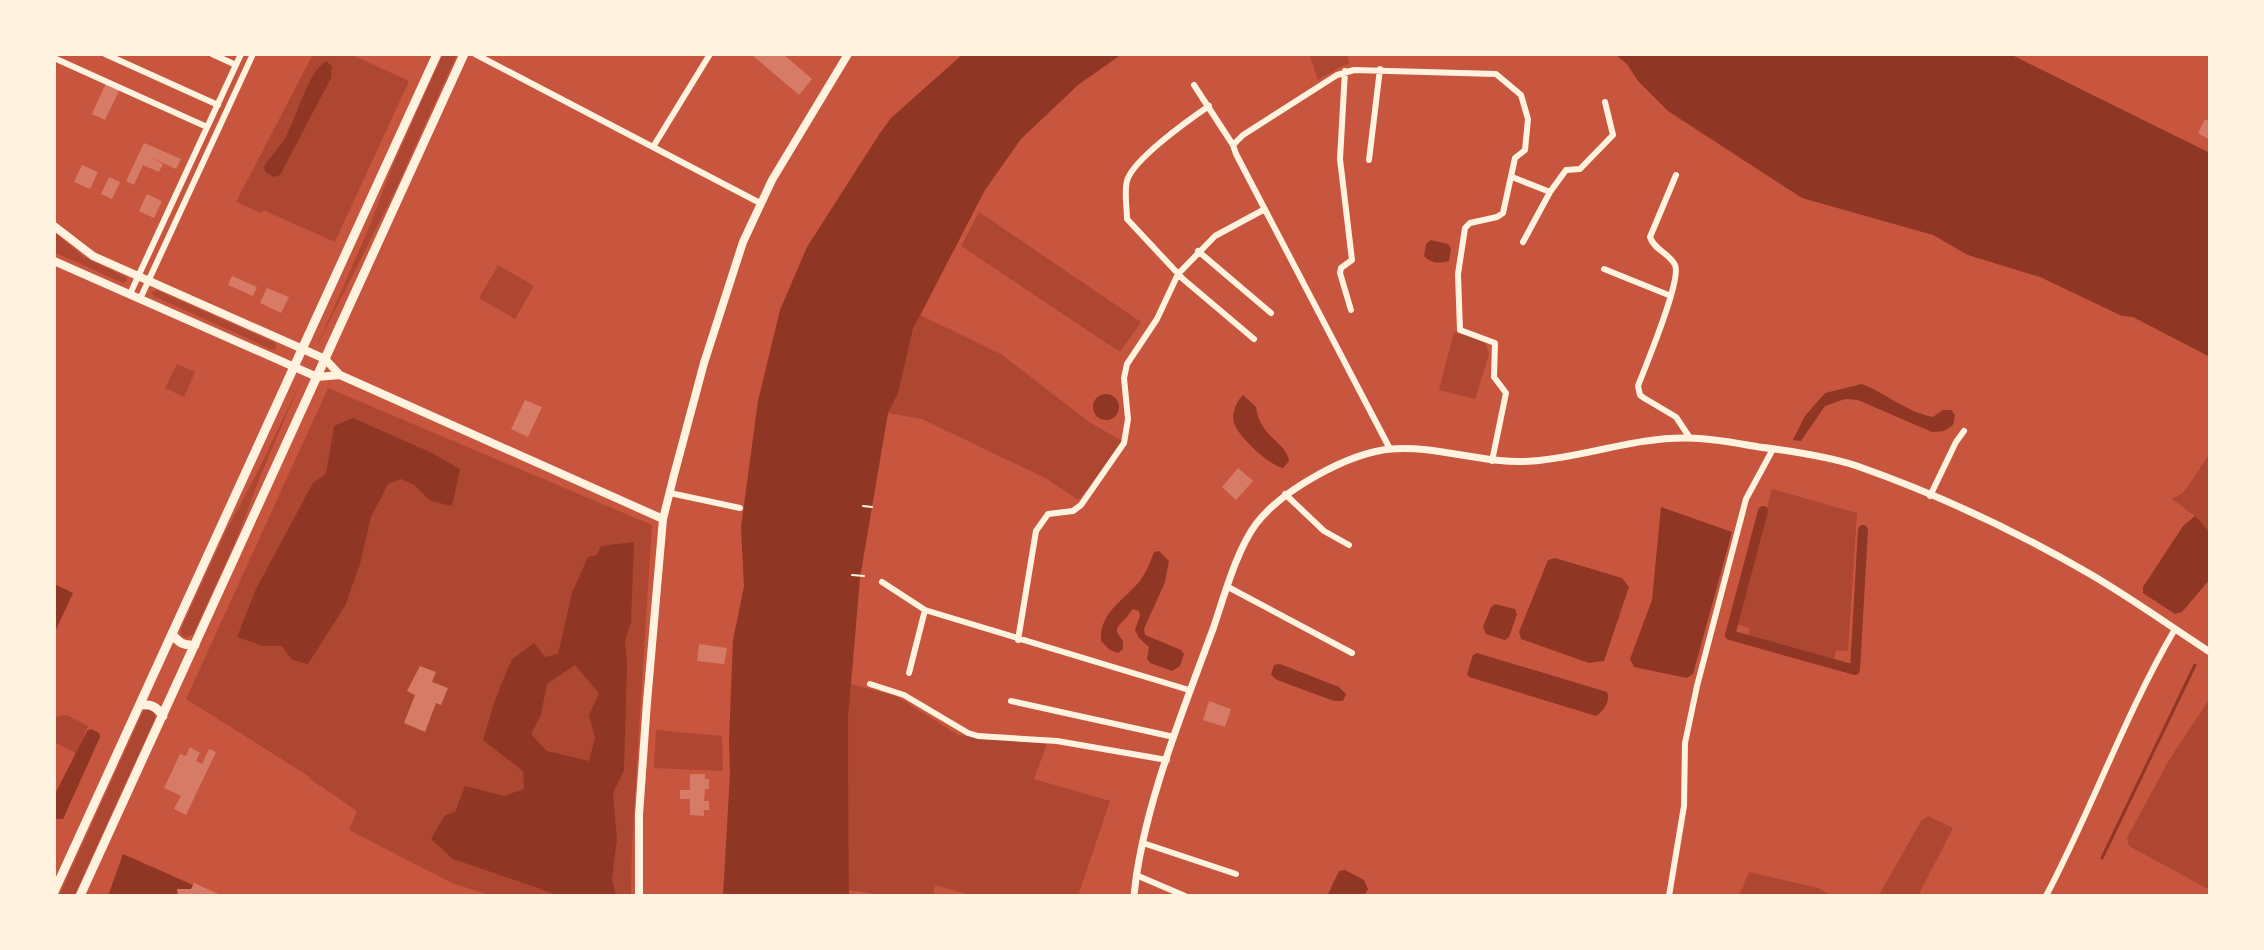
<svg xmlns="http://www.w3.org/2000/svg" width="2264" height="950" font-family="'Exo 2',sans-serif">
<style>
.green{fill:#ae4732}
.water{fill:#8f3625;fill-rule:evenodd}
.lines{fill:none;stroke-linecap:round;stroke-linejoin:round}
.stream{stroke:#8f3625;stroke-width:3}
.canal{stroke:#8f3625;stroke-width:10}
.building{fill:#d67c66}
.path{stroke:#fff3e0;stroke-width:2}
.minor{stroke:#fff3e0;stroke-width:6}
.tertiary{stroke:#fff3e0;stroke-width:7}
.secondary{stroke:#fff3e0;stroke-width:8}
.primary{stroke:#fff3e0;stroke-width:9}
</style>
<rect width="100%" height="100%" fill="#c8553d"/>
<path class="green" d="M313,54H350L409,81L335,242L263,210L261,213L236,202Z
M443,54H457L393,195L318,344L368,230L391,170Z
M1309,54H1347L1349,64L1340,67L1318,80Z
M979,212L1141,322L1120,352L961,246Z
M54,232L84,257L126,277L127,281L123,283L54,252Z
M498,265L534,286L515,319L479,298Z
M156,290L275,343L277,348L273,350L153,296L152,292Z
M920,315L1001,354L1089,422L1122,441L1088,489L1078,500L1047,479L922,419L888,413C906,378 903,348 920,315Z
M1454,332L1485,341L1489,355L1475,399L1439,390Z
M177,364L195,372L184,397L165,388Z
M301,381L260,477L237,538L193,634L186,638L181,635V629L225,533L256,475Z
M328,388L652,525L632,843L631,896H492L452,883L349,830L357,811L310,779V777L186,699Z
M2210,453V532L2195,516L2172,499L2184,492Z
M1772,489L1857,513L1848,651L1836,650L1834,661L1748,636L1750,628L1737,624Z
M851,684L896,696L958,735L1047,744L1034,779L1110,801L1078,896H974L935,885L933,896H889L849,890L848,719Z
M2210,698V890L2129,846L2127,838L2169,760Z
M148,708L155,712V718L74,896H59L143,712Z
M67,715L88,726L76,753L54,742V717Z
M656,730L722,736L723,771L654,768Z
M1928,816L1953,828L1918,896H1875L1880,893L1921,821Z
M1749,872L1818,888L1831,896H1739Z"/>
<path class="water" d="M963,54H1122L1078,85L1021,139L985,190L913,329L898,393L888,413L860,578L848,719L849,896H723L730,773L729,741L733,640L744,586L741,527L758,401L780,310L807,247L880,133L891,118Z
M1615,54H2010L2210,153V357L2133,317L2122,316L2040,277L1968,255L1933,235L1802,198L1668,111L1638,81L1627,64Z
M326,61L332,66L331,78L280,175L274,177L265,172L264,166C270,157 278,149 284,140C296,120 307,73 326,61Z
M1431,240L1448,244L1451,248L1449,261C1439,264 1431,263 1424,256L1426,244Z
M1862,384C1887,394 1907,412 1933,417L1943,410H1951L1955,415L1953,425L1944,431L1932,432L1858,400L1845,399L1825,406L1801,441L1793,440L1805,416L1825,393Z
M1093 407a13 13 0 1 1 26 0a13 13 0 1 1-26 0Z
M1243,395L1256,407C1260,438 1287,442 1289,461L1283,468C1270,466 1240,438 1235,425C1230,416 1236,402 1243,395Z
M353,418L432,453L460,469L452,506L431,501L414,485L401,479L388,484L371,517L360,564L345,606L308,664L292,660L282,646H263L237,637L256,589L313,483L326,474L334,426Z
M1661,507L1732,532L1693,674L1687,678L1634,667L1630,659L1652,600Z
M2195,516L2210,532V579L2182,612L2175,614L2143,593V587L2183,526Z
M634,542L631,622L625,641L627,665L624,770L613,793L617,839L612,879L616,896H561L453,859L431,839L445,815L455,812L465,786L504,796L524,789L523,771L483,740L495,700L512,659L534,643L545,657L558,654L572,593L588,557L597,555L601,546ZM575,665L599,693L589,715L595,738L589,761L547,751L531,734L541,715L547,684Z
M1159,551L1169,561L1165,582L1144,629L1145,635L1181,650L1184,654L1180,666L1172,671L1150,663L1147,659L1149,647L1139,638L1135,630L1140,616L1139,611L1133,609C1130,611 1129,615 1126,618C1118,627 1112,628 1123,641V649L1118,653L1110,650L1101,641C1099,613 1123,601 1139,582C1146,573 1150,563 1154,552Z
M1555,558L1622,578L1629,587L1604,661L1589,663L1521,639L1519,632L1548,560Z
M54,584L73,593L54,634Z
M1495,604L1515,609L1517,614L1509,637L1505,640L1486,634L1483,627L1491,607Z
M1477,653L1607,692C1611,702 1603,711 1596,716L1469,677L1467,674L1473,655Z
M1280,664L1339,687L1346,694L1343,701H1334L1277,680L1271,675L1274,665Z
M91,729L99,733L100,737L63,819H54V796L87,731Z
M123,854L193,885L191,889H177L178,896H108Z
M1345,870L1364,880L1368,889L1364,896H1330L1328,894L1339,871Z"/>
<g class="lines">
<path class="stream" d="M2102,858L2195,665"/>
<path class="canal" d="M1763,511L1730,635L1855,670L1863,530"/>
</g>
<path class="building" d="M751,54H783L812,79L799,95Z
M106,83L120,89L105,120L92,114Z
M2205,119L2210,122V140L2198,133Z
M144,143L181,159L176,169L148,156L163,164L159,172L143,165L134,185L126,181Z
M82,165L98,172L90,189L74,182Z
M109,177L120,182L112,199L101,194Z
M147,194L162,201L154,218L139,211Z
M232,276L257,287L253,296L228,285Z
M267,288L289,297L281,313L260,303Z
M525,400L542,407L528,437L511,429Z
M1238,468L1253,481L1236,500L1222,487Z
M699,644L727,648L724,664L697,661Z
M420,666L436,672L432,682L448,688L441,705L436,703L425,732L404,723L415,695L407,691Z
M1209,701L1231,709L1225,727L1203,720Z
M190,747L200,753L196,761L202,764L209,749L216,752L186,815L174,809L181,796L164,788L180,754L186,756Z
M690,774H705V779H709V789H705L704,801H709V810H704V816L690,815V799H680V790H690Z
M194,883L223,896H178L177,889H191Z"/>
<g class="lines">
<path class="path" d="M863,506L872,507
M852,575L864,576"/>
<path class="minor" d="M105,54L218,105
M212,54L236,65
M475,54L760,203
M54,58L207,127
M1345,71L1340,159L1352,260L1341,268L1340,273L1351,310
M1194,85L1233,145L1236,154L1390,449
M1209,106C1190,119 1132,160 1127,181C1124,192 1127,208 1127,219L1183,279L1254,339
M1233,145L1243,135L1337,75L1354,70L1496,74L1521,95L1528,119L1525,150L1515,158L1503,213L1497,217L1470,223L1465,228L1458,274L1460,330L1495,343L1494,377L1506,393L1492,461
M653,147L710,54
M1369,160L1380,69
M1676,175L1650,237C1654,250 1669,253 1675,265C1682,280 1645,367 1638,386L1640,395L1644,398L1676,417L1690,438
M1512,177L1550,192L1566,170L1580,169L1613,135L1605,102
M1523,242L1550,192
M1198,251L1271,313
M1604,269L1671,296
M130,294L241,54
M140,299L253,54
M670,493L740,508
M1285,494L1324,531L1349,545
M1930,496L1956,442L1964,431
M882,582L925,610L1189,690
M1228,587L1352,653
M1018,640L1036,531L1048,514L1073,511L1081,505L1124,443L1128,419L1124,378L1127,364L1157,319L1178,274L1215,236L1265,209
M909,673L925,610
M870,684L904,695L968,733L978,736L1057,741L1167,760
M1011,701L1174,737
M1143,843L1236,874
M1136,875L1185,896
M1669,896L1684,806L1685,743L1697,686L1746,499L1773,449
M2046,896C2092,809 2125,714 2175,629"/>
<path class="tertiary" d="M1134,896C1142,810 1183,711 1213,629C1224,597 1236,551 1256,524C1282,490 1348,453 1391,449C1438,445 1485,465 1533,461C1585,457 1635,437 1688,438C1712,438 1735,443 1759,447C1791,451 1827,456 1857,466C1937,494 2016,531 2090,574C2131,598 2170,626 2210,652"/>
<path class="secondary" d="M54,226L93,256L325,359L340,375L663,519
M54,261L317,377L340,375
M639,896V815L647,702L663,519L674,475L704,363L743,242L772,180L848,54"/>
<path class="primary" d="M172,634C179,643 184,646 195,645
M140,705C151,704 156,706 163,716
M54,892L437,54
M80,896L464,54"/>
</g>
<rect width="2264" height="950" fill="none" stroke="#fff3e0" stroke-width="112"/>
</svg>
